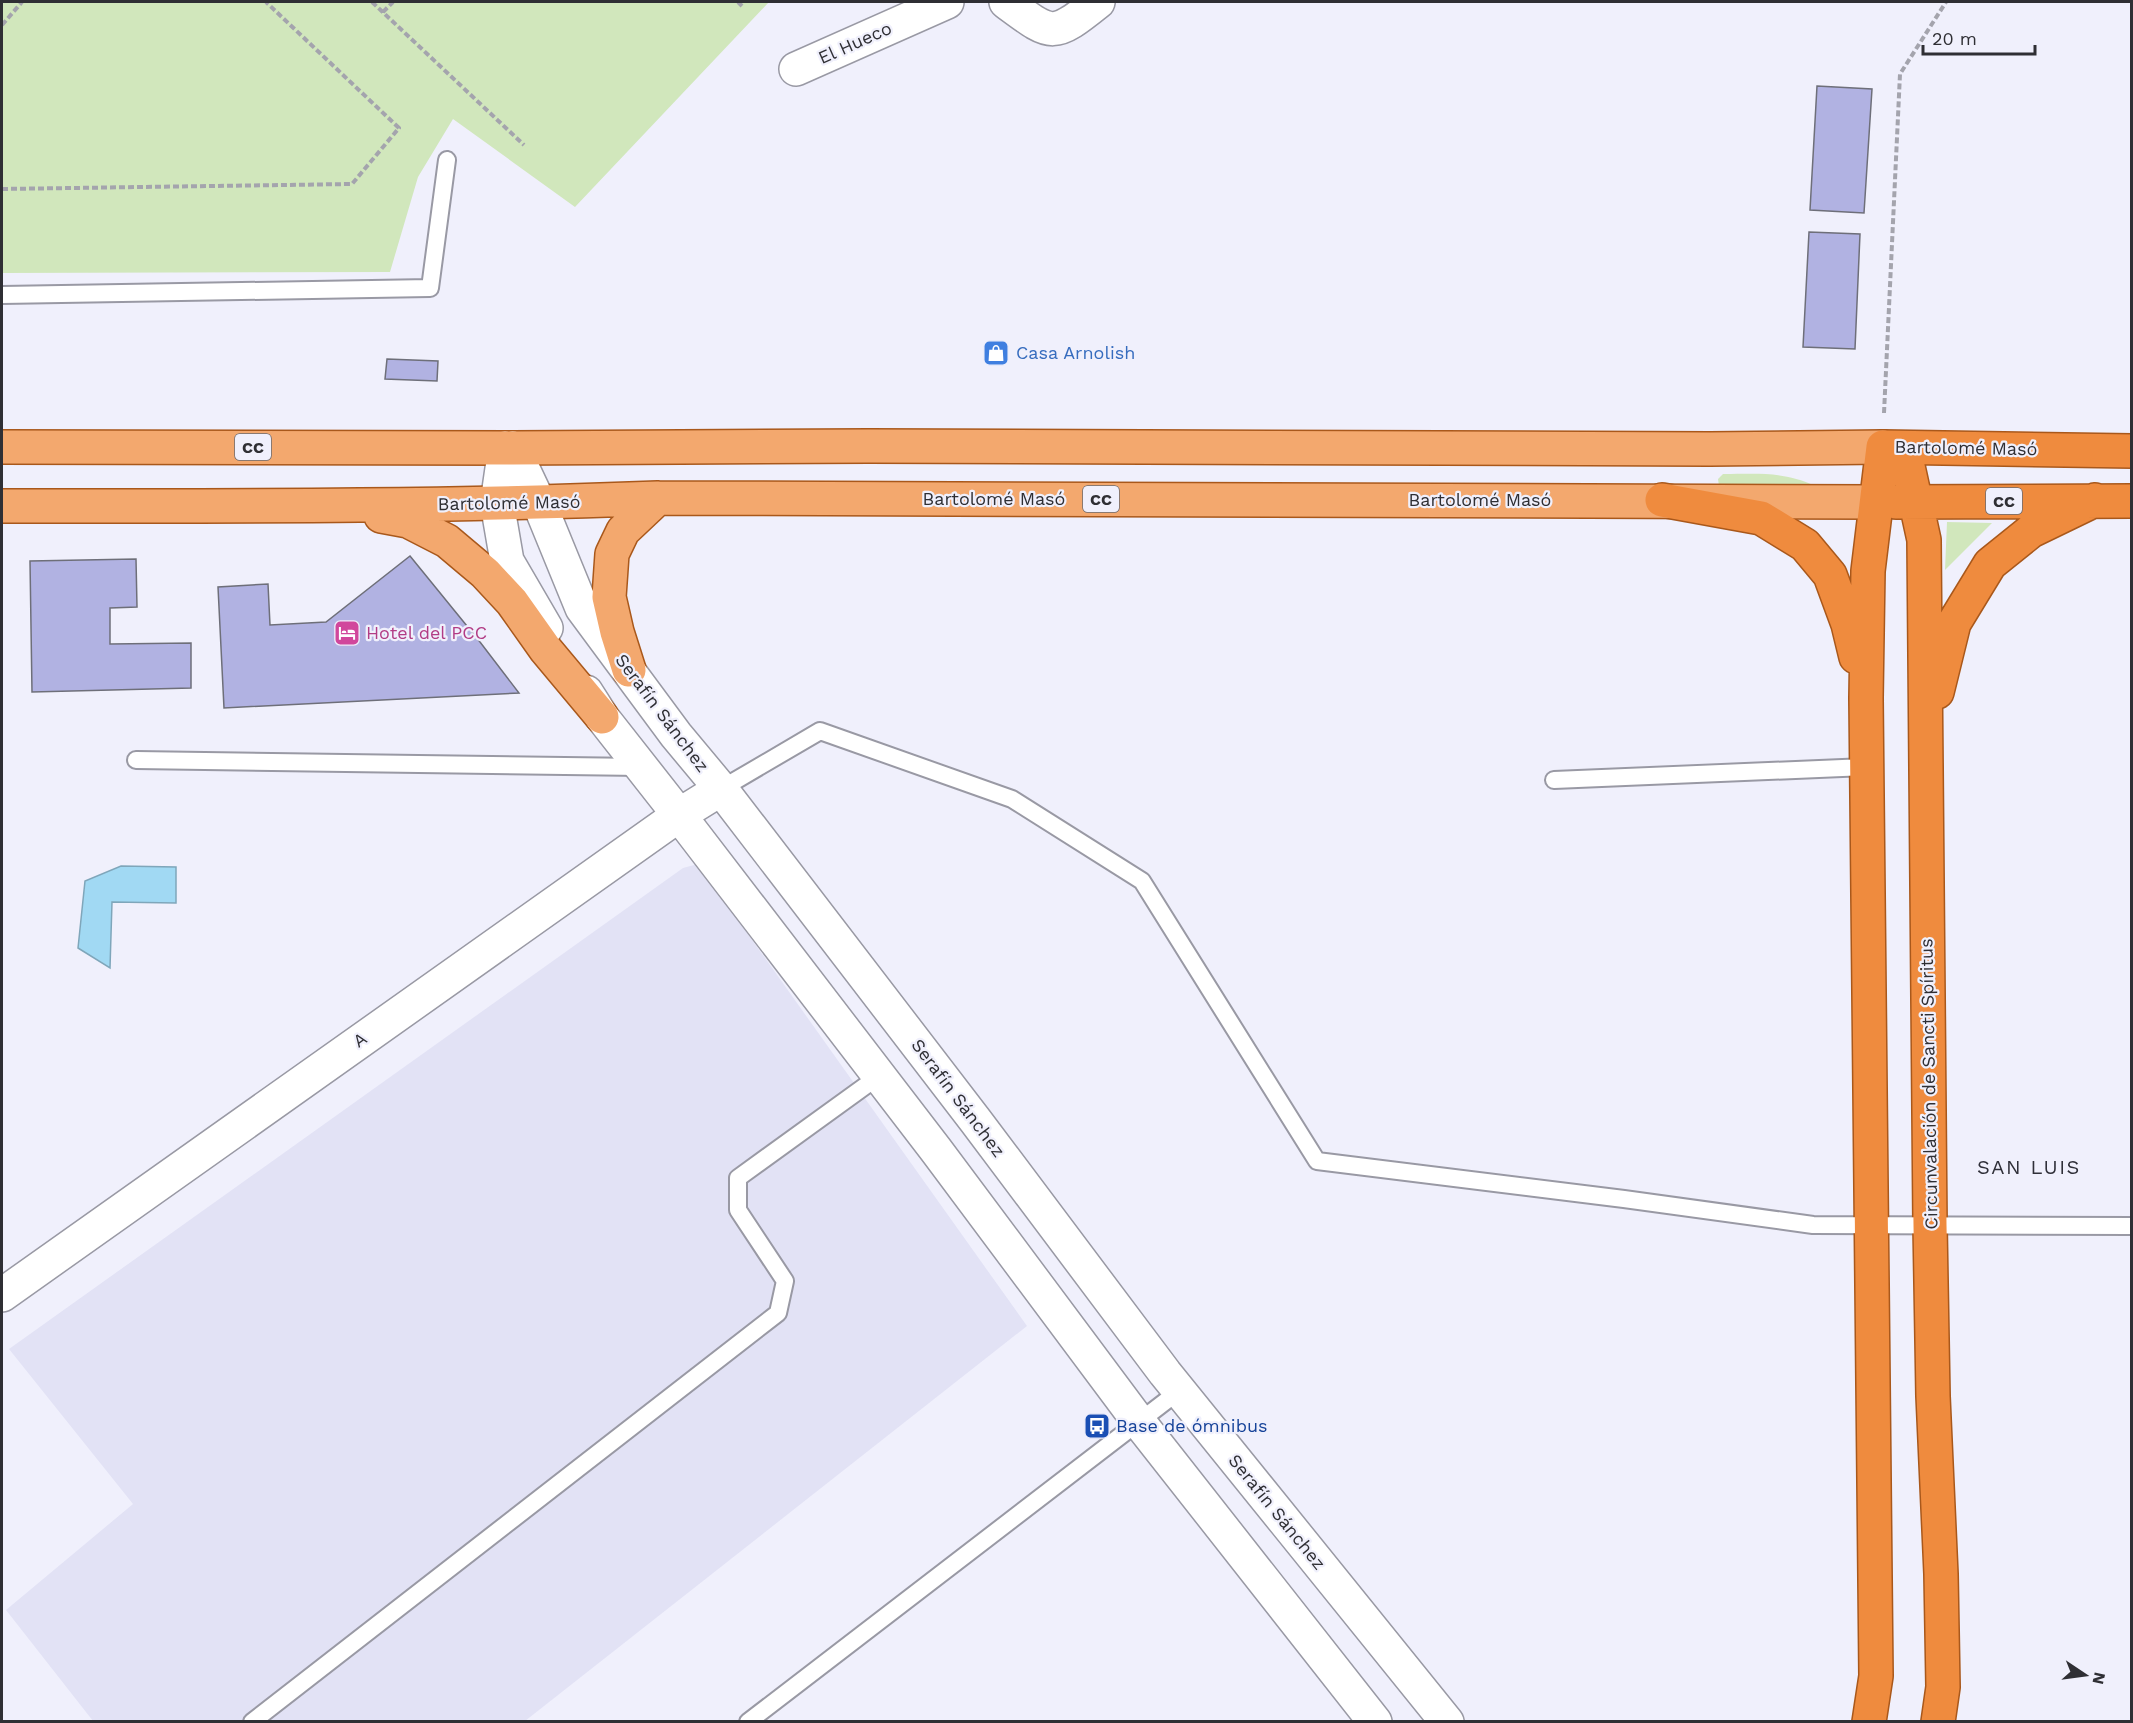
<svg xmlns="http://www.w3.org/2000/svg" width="2133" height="1723" font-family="'Work Sans',sans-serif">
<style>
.built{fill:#e2e2f5}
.green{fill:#d1e7bc}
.water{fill:#a1d9f3;stroke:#7fa6ba;stroke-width:1.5}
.building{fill:#b1b2e2;stroke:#6e6f79;stroke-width:1.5}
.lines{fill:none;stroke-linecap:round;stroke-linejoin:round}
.service-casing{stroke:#9999a4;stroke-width:20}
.minor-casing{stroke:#9999a4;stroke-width:36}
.tertiary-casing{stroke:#9999a4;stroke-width:36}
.secondary-casing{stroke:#9999a4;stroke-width:36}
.primary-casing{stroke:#a9581b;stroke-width:36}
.trunk-casing{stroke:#a9581b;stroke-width:36}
.path{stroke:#a4a4ad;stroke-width:4;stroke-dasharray:6 3;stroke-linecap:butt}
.service{stroke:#fff;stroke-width:16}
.minor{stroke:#fff;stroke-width:33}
.tertiary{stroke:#fff;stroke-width:33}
.secondary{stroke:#fff;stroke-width:33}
.primary{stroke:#f3a86e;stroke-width:33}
.trunk{stroke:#ef8b3e;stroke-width:33}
.labels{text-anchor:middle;stroke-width:4.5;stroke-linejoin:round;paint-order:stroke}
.shield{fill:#f0f0fc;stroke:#696970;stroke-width:1.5}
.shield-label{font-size:16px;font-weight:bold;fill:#2f2f34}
.street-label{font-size:18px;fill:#2f2f34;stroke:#f0f0fc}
.shop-label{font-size:18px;fill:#366cbe;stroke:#f0f0fc;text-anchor:start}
.hotel-label{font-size:18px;fill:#b23c85;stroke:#f0f0fc;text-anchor:start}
.transit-label{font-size:18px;fill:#164399;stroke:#f0f0fc;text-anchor:start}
.neighbourhood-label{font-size:20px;letter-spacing:1.5px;fill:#2f2f38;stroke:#f0f0fc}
</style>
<rect width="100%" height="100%" fill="#f0f0fc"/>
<path class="built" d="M698,864L1027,1326L525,1721H93L6,1610L133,1504L9,1349L683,868Z"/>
<path class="green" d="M2,2H769L575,207L453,119L418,177L390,272L2,273Z
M1723,474C1759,474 1782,471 1816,486H1719L1718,479Z
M1947,522L1992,523L1945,570Z"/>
<path class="water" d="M121,866L176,867V903L112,902L110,968L78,948L85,881Z"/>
<path class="building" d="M1817,86L1872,89L1864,213L1810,210Z
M1809,232L1860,234L1855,349L1803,347Z
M387,359L438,361L437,381L385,379Z
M410,556L480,642L519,693L224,708L218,587L268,584L270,625L326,622Z
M136,559L137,607L110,608V644L191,643V688L32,692L30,561Z"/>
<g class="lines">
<g class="service-casing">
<path id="service" d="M2,295L430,288L447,160
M136,760L641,767
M1554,780L1866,767
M721,789L820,731L1012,799L1142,881L1317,1161L1624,1199L1813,1225L2132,1226
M252,1722L778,1313L785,1281L738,1210V1178L879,1076
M748,1722L1179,1391"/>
</g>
<g class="minor-casing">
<path id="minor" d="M1006,2C1052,36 1052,39 1098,2
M796,69L947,2"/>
</g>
<g class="tertiary-casing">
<path id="tertiary" d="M2,1295L679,815L721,789"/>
</g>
<g class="secondary-casing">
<path id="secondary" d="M505,448L497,503L507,561L546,628
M513,448L539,503L582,608L676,735L721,789L975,1120L1165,1373L1447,1722
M586,692L602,717L679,815L936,1150L1139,1422L1375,1722"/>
</g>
<g class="primary-casing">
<path id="primary" d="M2,447L513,448L869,446L1710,449L1883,447
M2,506C221,506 439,507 658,498L1876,502
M381,516L408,521L447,541L485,573L512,602L546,650L602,717
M629,670L617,632L609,597L612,554L623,531L658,498"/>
</g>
<g class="trunk-casing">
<path id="trunk" d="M1904,448L1924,540L1930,1225L1933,1396L1941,1574L1943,1687L1938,1722
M1662,500L1761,518L1805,545L1830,575L1848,624L1856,657
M1896,502L2132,501
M1937,692L1954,623L1990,564L2031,531L2095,500
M1869,1722L1876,1676L1866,698L1868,571L1883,447L2132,451"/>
</g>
<path class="path" d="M372,2L524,145
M738,2L742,6
M383,12L393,2
M2,25L22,2
M2,189L352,184L399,128L266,2
M1884,413L1900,74L1946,2"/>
<use href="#service" class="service"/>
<use href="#minor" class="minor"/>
<use href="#tertiary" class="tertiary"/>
<use href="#secondary" class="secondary"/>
<use href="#primary" class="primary"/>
<use href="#trunk" class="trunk"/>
</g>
<defs>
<g id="shop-square" transform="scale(1.35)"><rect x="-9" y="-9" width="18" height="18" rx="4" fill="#3f7fe0" stroke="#f0f0fc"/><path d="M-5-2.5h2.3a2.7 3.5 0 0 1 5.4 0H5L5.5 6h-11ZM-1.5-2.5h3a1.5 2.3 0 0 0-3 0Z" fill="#fff"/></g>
<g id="hotel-square" transform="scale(1.35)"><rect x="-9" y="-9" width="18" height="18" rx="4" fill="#d1479c" stroke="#f0f0fc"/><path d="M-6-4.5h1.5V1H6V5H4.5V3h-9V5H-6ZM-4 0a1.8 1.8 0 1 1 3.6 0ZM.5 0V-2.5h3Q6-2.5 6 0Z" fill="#fff"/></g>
<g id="bus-square" transform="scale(1.35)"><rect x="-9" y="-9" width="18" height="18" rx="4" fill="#1a4fb4" stroke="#f0f0fc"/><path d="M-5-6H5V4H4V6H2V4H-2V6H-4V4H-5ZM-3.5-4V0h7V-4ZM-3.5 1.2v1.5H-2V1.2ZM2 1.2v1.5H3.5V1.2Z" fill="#fff"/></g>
</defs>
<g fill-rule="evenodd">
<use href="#shop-square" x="996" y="353"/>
<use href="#hotel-square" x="347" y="633"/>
<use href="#bus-square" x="1097" y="1426"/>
</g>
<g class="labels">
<g class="shield">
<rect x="235" y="434" width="36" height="26" rx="4.5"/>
<rect x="1083" y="486" width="36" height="26" rx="4.5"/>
<rect x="1986" y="488" width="36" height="26" rx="4.5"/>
</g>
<g class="shield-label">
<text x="253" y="453">CC</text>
<text x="1101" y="505">CC</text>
<text x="2004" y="507">CC</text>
</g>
<g class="street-label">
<text transform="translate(855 43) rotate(-24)" y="6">El Hueco</text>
<text transform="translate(1966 448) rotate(1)" y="6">Bartolomé Masó</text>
<text x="994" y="505">Bartolomé Masó</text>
<text x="1480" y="506">Bartolomé Masó</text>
<text transform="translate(509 503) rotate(-1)" y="6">Bartolomé Masó</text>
<text transform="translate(662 713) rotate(53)" y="6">Serafín Sánchez</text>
<text transform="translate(360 1040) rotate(-35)" y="6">A</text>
<text transform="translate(1929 1084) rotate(-91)" y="6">Circunvalación de Sancti Spíritus</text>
<text transform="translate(958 1098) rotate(53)" y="6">Serafín Sánchez</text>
<text transform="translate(1277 1512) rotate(51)" y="6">Serafín Sánchez</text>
</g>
<g class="shop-label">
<text x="1016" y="359">Casa Arnolish</text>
</g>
<g class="hotel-label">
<text x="366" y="639">Hotel del PCC</text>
</g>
<g class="transit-label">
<text x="1116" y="1432">Base de ómnibus</text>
</g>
<g class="neighbourhood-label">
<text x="2029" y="1174">SAN LUIS</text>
</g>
</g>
<rect width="2133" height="1723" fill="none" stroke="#2f2f34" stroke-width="6"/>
<g transform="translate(2085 1675) rotate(103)" stroke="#f0f0fc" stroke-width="4.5" paint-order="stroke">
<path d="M0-4.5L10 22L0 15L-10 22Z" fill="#2f2f34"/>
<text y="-9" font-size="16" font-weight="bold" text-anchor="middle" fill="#2f2f34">N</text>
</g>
<path d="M1923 45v9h112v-9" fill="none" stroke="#2f2f34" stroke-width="3"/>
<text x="1932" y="45" font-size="18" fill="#2f2f34" stroke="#f0f0fc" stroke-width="4.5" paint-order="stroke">20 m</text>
</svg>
